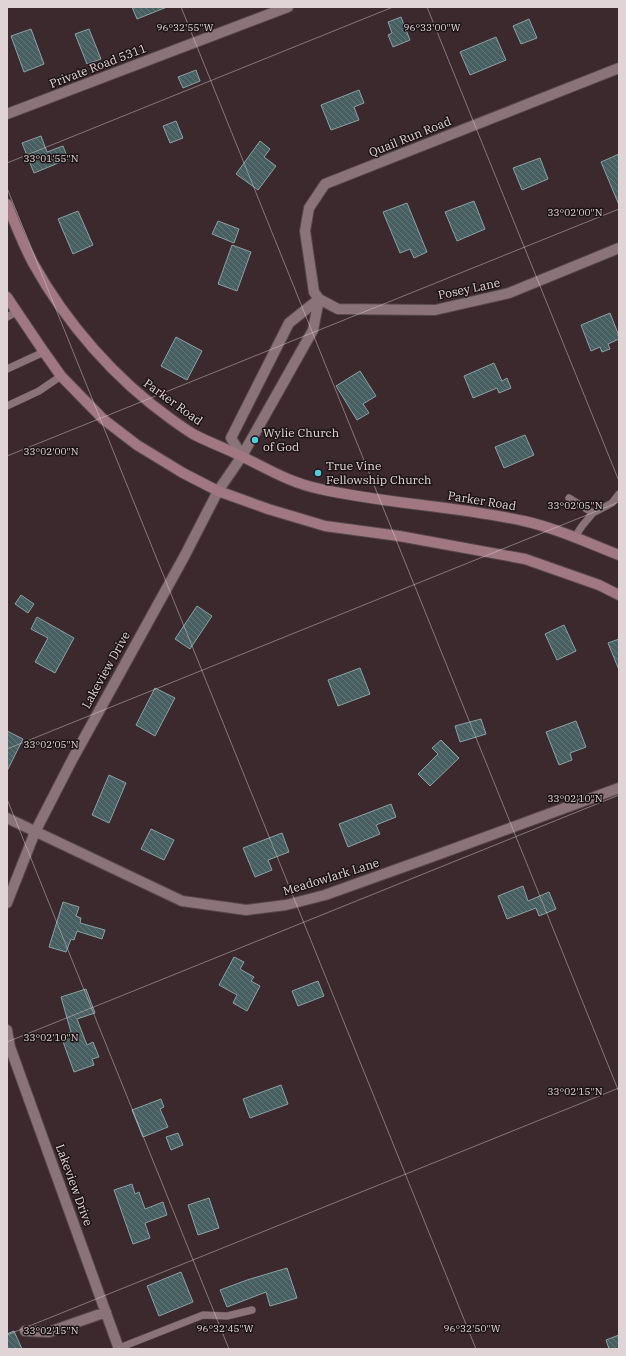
<svg xmlns="http://www.w3.org/2000/svg" width="626" height="1356" font-family="'IBM Plex Serif',serif">
<style>
.building{fill:url(#building-back-hatch);stroke:#89a2a5}
.lines{fill:none;stroke-linecap:round;stroke-linejoin:round}
.service-casing{stroke:#57484c;stroke-width:8}
.minor-casing{stroke:#57484c;stroke-width:12}
.secondary-casing{stroke:#57484c;stroke-width:12}
.service{stroke:#8a7479;stroke-width:7}
.minor{stroke:#8a7479;stroke-width:10}
.secondary{stroke:#a17882;stroke-width:10}
.ticks{fill:none;stroke:#e0d4d6;stroke-width:1;stroke-opacity:0.45}
.poi-dot{fill:#53cbda;stroke:#1d1416;stroke-width:1.5}
.labels{text-anchor:middle;stroke-width:3;stroke-linejoin:round;paint-order:stroke}
.street-label{font-size:12px;fill:#e0d4d6;stroke:#1d1416}
.poi-label{font-size:12px;fill:#e0d4d6;stroke:#1d1416;text-anchor:start}
.ticks-label{font-size:10px;text-anchor:middle;fill:#e0d4d6;stroke:#1d1416;stroke-width:3;stroke-linejoin:round;paint-order:stroke}
</style>
<defs>
<pattern id="building-back-hatch" width="6" height="6" patternUnits="userSpaceOnUse"><rect width="6" height="6" fill="#485f62"/><path d="M-1 5l2 2M0 0l6 6M5-1l2 2" fill="none" stroke="#627578"/></pattern>
</defs>
<rect width="100%" height="100%" fill="#3b292d"/>
<path class="building" d="M132,7H167L137,19Z
M401,17L410,40L393,47L388,35L392,33L388,22Z
M529,19L537,38L521,44L513,26Z
M31,29L44,64L24,72L11,36Z
M89,29L101,59L87,64L75,34Z
M496,37L506,60L470,75L460,52Z
M196,70L200,81L183,88L178,77Z
M359,90L364,103L354,107L359,120L331,130L321,105Z
M176,121L183,138L170,143L163,126Z
M41,136L47,152L63,146L68,159L34,173L22,143Z
M260,141L270,149L264,157L276,166L258,190L236,174Z
M619,154V205L601,162Z
M540,158L548,179L522,190L513,168Z
M474,201L485,229L457,241L445,212Z
M407,203L427,252L414,258L410,249L400,253L383,212Z
M78,211L93,245L73,254L58,219Z
M218,221L239,229L234,243L212,234Z
M232,245L251,252L237,291L218,284Z
M610,313L619,336V339L608,344L610,349L602,352L600,347L591,351L581,325Z
M176,337L202,351L187,380L161,366Z
M494,363L502,381L507,378L511,388L499,393L497,388L473,398L464,376Z
M360,371L376,396L363,404L369,413L357,420L336,386Z
M525,435L534,455L504,468L495,447Z
M21,595L34,604L28,613L15,604Z
M197,606L212,616L190,649L175,639Z
M37,617L74,638L55,673L35,662L48,638L31,629Z
M564,625L576,651L557,660L545,634Z
M619,639V670L608,643Z
M360,668L370,694L338,706L328,680Z
M155,688L175,698L155,736L136,725Z
M481,719L486,734L460,742L455,726Z
M576,721L586,747L570,753L572,760L559,765L546,732Z
M7,731L23,739L7,771Z
M441,740L459,758L430,786L418,774L438,754L432,748Z
M109,775L126,783L109,823L92,815Z
M391,804L396,817L376,825L380,834L348,847L339,824Z
M151,829L174,840L164,860L141,849Z
M282,833L289,852L268,860L272,870L255,877L243,848Z
M523,886L528,901L549,892L556,909L539,916L536,908L507,919L498,896Z
M63,902L79,907L76,916L81,918L80,923L105,930L102,939L77,931L74,940L71,939L66,952L49,947Z
M234,957L244,962L240,969L254,977L251,981L260,986L247,1011L233,1003L237,995L219,985Z
M318,981L324,996L298,1006L292,991Z
M86,989L95,1013L77,1019L87,1045L93,1042L99,1057L92,1059L94,1065L74,1072L61,1036L71,1032L61,997Z
M281,1085L288,1104L250,1118L243,1099Z
M161,1099L164,1107L160,1109L168,1127L143,1137L132,1110Z
M178,1133L183,1145L171,1150L166,1137Z
M132,1184L135,1194L139,1192L145,1209L163,1202L167,1215L145,1223L150,1238L133,1244L114,1190Z
M209,1198L219,1228L198,1235L188,1205Z
M287,1268L297,1298L270,1306L266,1292L227,1307L220,1290L247,1280Z
M181,1272L193,1302L159,1316L147,1286Z
M14,1331L22,1349H7V1334Z
M619,1335V1349H609L606,1340Z"/>
<g class="lines">
<g class="service-casing">
<path id="service" d="M7,317L17,312
M7,369L44,352
M7,406L39,391L61,376
M569,498L593,513
M579,539L575,537L582,526L593,513L612,503L619,494
M119,1348L203,1315L227,1316L252,1310"/>
</g>
<g class="minor-casing">
<path id="minor" d="M619,68L325,184L309,208L305,231L314,292L319,299L338,309L435,310L509,293L619,248
M7,114L288,7
M242,456L231,438L289,323L319,299
M7,818L182,901L246,910L286,905L325,895L434,856L619,788
M7,903L35,832L72,760L184,557L218,491L242,456L313,330L319,299
M7,1030L10,1047L119,1349
M25,1331L49,1332L106,1312"/>
</g>
<g class="secondary-casing">
<path id="secondary" d="M7,204C15,224 23,244 33,263C66,323 115,379 171,419C178,424 185,429 193,434C208,442 225,448 241,456C268,469 290,483 320,489C387,504 456,506 524,521C556,528 588,543 619,555
M7,297L44,352L61,376L103,419L137,445L183,473L218,491L268,509L325,526L399,536L525,559L599,585L619,595"/>
</g>
<use href="#service" class="service"/>
<use href="#minor" class="minor"/>
<use href="#secondary" class="secondary"/>
</g>
<path class="ticks" d="M181,7L619,1092M427,7L619,481M7,163L393,7M7,188L476,1349M7,456L619,209M7,749L619,502M7,799L229,1349M7,1042L619,795M7,1335L619,1088"/>
<g class="poi-dot">
<circle cx="255" cy="440" r="4"/>
<circle cx="318" cy="473" r="4"/>
</g>
<g class="labels">
<g class="street-label">
<text transform="translate(98 66) rotate(-21)" y="4">Private Road 5311</text>
<text transform="translate(410 137) rotate(-22)" y="4">Quail Run Road</text>
<text transform="translate(469 289) rotate(-12)" y="4">Posey Lane</text>
<text transform="translate(173 402) rotate(36)" y="4">Parker Road</text>
<text transform="translate(482 501) rotate(9)" y="4">Parker Road</text>
<text transform="translate(106 670) rotate(-61)" y="4">Lakeview Drive</text>
<text transform="translate(331 877) rotate(-17)" y="4">Meadowlark Lane</text>
<text transform="translate(74 1185) rotate(70)" y="4">Lakeview Drive</text>
</g>
<g class="poi-label">
<text x="263" y="437">Wylie Church<tspan x="263" dy="14">of God</tspan></text>
<text x="326" y="470">True Vine<tspan x="326" dy="14">Fellowship Church</tspan></text>
</g>
</g>
<g class="ticks-label">
<text x="185" y="31">96°32'55"W</text>
<text x="432" y="31">96°33'00"W</text>
<text x="51" y="162">33°01'55"N</text>
<text x="575" y="216">33°02'00"N</text>
<text x="51" y="455">33°02'00"N</text>
<text x="575" y="509">33°02'05"N</text>
<text x="51" y="748">33°02'05"N</text>
<text x="575" y="802">33°02'10"N</text>
<text x="51" y="1041">33°02'10"N</text>
<text x="575" y="1095">33°02'15"N</text>
<text x="225" y="1332">96°32'45"W</text>
<text x="472" y="1332">96°32'50"W</text>
<text x="51" y="1334">33°02'15"N</text>
</g>
<rect width="626" height="1356" fill="none" stroke="#e0d4d6" stroke-width="16"/>
</svg>
